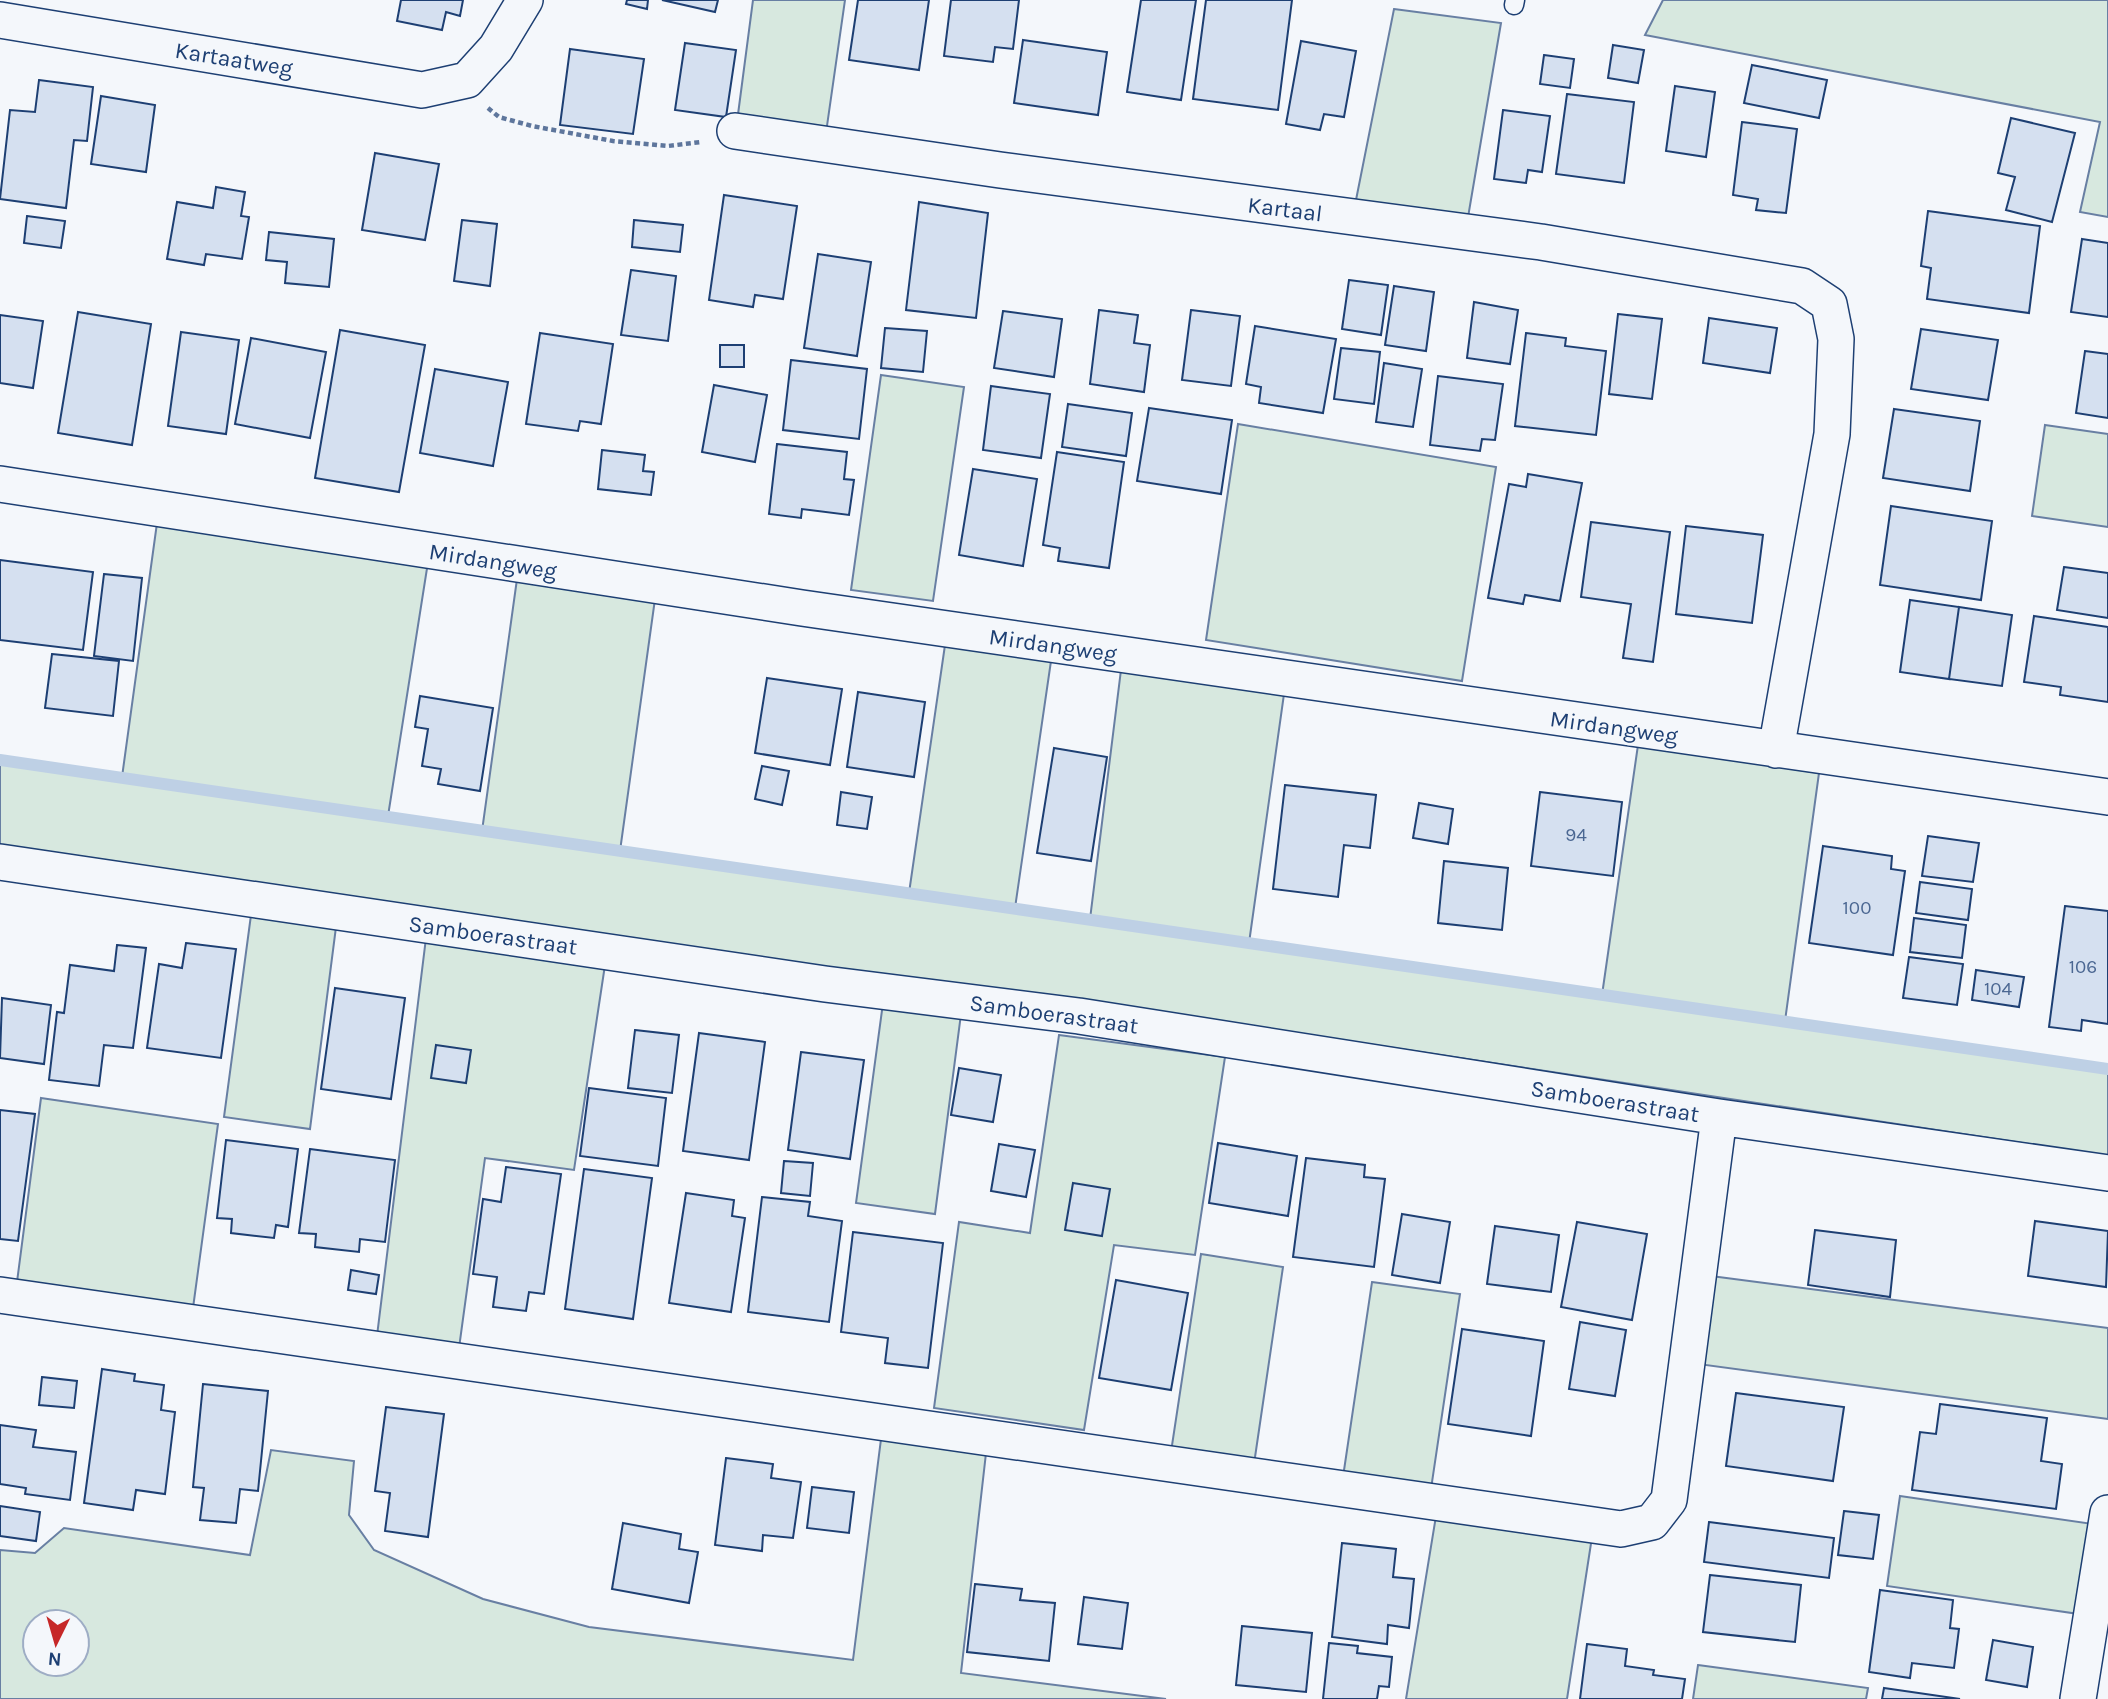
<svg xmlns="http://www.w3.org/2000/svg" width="2108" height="1699" font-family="Karla,sans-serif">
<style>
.green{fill:#d7e8df;stroke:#687fa3;stroke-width:2;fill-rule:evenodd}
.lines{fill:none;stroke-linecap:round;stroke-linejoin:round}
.stream{stroke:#bed0e5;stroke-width:12}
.building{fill:#d5e0f0;stroke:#1d3f73;stroke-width:2}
.service-casing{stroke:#1d3f73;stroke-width:21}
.minor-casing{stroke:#1d3f73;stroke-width:38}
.path{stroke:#5e769c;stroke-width:4.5;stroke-dasharray:5 3.5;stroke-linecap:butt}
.service{stroke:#f4f7fb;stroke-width:18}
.minor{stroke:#f4f7fb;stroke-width:35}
.labels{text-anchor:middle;stroke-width:5;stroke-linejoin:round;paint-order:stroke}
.number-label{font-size:19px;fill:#4b6792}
.street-label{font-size:23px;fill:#1d3f73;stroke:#f4f7fb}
</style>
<rect width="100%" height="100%" fill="#f4f7fb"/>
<path class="green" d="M753,0H845L826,133L737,122Z
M1663,0H2108V217L2080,212L2100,122L1645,35Z
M1394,9L1501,23L1466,229L1354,210Z
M881,375L964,387L933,601L851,590Z
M1238,424L1496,467L1462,681L1206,640Z
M2045,425L2108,434V527L2032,516Z
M157,523L428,562L388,816L482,831L517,579L655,599L620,851L909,893L945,645L1051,661L1015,908L1090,919L1121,670L1284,694L1249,943L1602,995L1638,745L1819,773L1785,1021L2108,1069V1156L1083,1001L826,972L0,846V760L122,777Z
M251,915L336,927L310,1129L224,1117Z
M426,938L605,965L574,1170L485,1158L459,1348L377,1336Z
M883,1003L961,1014L935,1214L856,1203Z
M1059,1035L1225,1057L1195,1255L1114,1245L1084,1430L934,1408L959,1222L1030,1233Z
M41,1098L218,1124L193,1308L17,1282Z
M1201,1254L1283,1267L1254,1464L1171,1452Z
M1711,1276L2108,1328V1419L1698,1364Z
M1372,1282L1460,1294L1431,1489L1343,1477Z
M881,1439L986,1453L961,1673L1166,1699H0V1550L35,1553L64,1528L250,1555L271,1450L354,1461L349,1515L374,1550L483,1599L589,1627L853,1660ZM35,1622H77V1664H35Z
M1900,1496L2093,1524L2079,1614L1887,1586Z
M1436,1516L1592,1537L1567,1699H1406Z
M1698,1665L1868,1688L1866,1699H1693Z"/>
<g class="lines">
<path class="stream" d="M0,760L2108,1069"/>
</g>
<path class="building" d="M401,0H463L460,16L446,12L442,30L397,21Z
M627,0H648L647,9L626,4Z
M662,0H718L715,12Z
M858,0H929L919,70L849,60Z
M951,0H1019L1013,49L995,47L993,62L944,56Z
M1141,0H1196L1181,100L1127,92Z
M1206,0H1292L1278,110L1193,99Z
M1023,40L1107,52L1098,115L1014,103Z
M1301,41L1356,51L1344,117L1324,114L1320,130L1286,124Z
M685,43L736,50L726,117L675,110Z
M1613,45L1644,50L1638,83L1608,78Z
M570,49L644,59L633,134L560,125Z
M1544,55L1574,59L1570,88L1540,84Z
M1752,65L1827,80L1819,118L1744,103Z
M39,80L93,87L87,141L74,140L66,208L0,199L10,110L35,112Z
M1675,86L1715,92L1706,157L1666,151Z
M1567,94L1634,102L1624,183L1556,174Z
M101,96L155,105L146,172L91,164Z
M1503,110L1550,116L1542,172L1528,170L1526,183L1494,179Z
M2011,118L2075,133L2052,222L2006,210L2015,177L1998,173Z
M1742,122L1797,129L1786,213L1756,210L1758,199L1733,195Z
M375,153L439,164L425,240L362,230Z
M216,187L245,192L241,216L249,217L242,259L206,254L204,265L167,259L177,202L213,208Z
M724,195L797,206L783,299L755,295L753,307L709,300Z
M919,202L988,213L976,318L906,310Z
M1928,211L2040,226L2029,313L1927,299L1931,268L1921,266Z
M27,216L65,221L61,248L24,243Z
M462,220L497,224L490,286L454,281Z
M634,220L683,225L680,252L632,247Z
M269,232L334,239L329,287L285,283L287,262L266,260Z
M2082,239L2108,243V317L2071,312Z
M818,254L871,262L857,356L804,348Z
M631,270L676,276L668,341L621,335Z
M1349,280L1388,285L1381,335L1342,329Z
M1394,286L1434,292L1426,351L1385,345Z
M1474,302L1518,310L1510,364L1467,358Z
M1099,310L1138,315L1134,343L1150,345L1144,392L1090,384Z
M1191,310L1240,316L1231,386L1182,380Z
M1003,311L1062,319L1054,377L994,368Z
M78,312L151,324L132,445L58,433Z
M1618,314L1662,319L1652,399L1609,394Z
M0,315L43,321L33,388L0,383Z
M1709,318L1777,328L1770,373L1703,363Z
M1255,326L1336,339L1323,413L1259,403L1261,387L1246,384Z
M885,328L927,331L923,372L881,368Z
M1921,329L1998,340L1988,400L1911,389Z
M340,330L425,345L399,492L315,478Z
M181,332L239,340L226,434L168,426Z
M540,333L613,344L601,424L580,421L578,431L526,424Z
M1526,333L1566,338L1565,346L1606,351L1596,435L1515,426Z
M251,338L326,352L310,438L235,424Z
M720,345H744V367H720Z
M1341,348L1380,352L1374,404L1334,399Z
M2085,351L2108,354V418L2076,413Z
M791,360L867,369L859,439L783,430Z
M1384,363L1422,369L1413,427L1376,422Z
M435,369L508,382L493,466L420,453Z
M1438,376L1503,384L1495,440L1482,439L1480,451L1430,445Z
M714,385L767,395L755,462L702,452Z
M991,386L1050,394L1041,458L983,450Z
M1068,404L1132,413L1126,456L1062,447Z
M1149,408L1232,420L1221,494L1137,481Z
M1894,409L1980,421L1970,491L1883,478Z
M777,444L847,452L844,479L854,480L849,515L802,509L801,518L769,514Z
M602,450L645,455L643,471L654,472L651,495L598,489Z
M1057,452L1124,462L1109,568L1058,561L1060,548L1043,545Z
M973,469L1037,479L1023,566L959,555Z
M1528,474L1582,483L1560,601L1525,595L1523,604L1488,598L1509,484L1526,487Z
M1891,506L1992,521L1981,600L1880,585Z
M1591,522L1670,532L1653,662L1623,658L1631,604L1581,597Z
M1686,526L1763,535L1752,623L1676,614Z
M0,560L93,572L83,650L0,640Z
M2064,567L2108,573V618L2057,610Z
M104,574L142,578L133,661L94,656Z
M1910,600L1959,607L1949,679L1900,672Z
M1959,607L2012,615L2002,686L1949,679Z
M2034,616L2108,627V702L2060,695L2061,687L2024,682Z
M52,654L119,661L113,716L45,708Z
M767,678L842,689L830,765L755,753Z
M858,692L925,702L914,777L847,767Z
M420,696L493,708L480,791L438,784L441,769L422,766L428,729L415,727Z
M1054,748L1107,757L1091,861L1037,853Z
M762,766L789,771L782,805L755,799Z
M1285,785L1376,795L1370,848L1344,845L1338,897L1273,889Z
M841,792L872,797L867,829L837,825Z
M1540,792L1622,802L1613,876L1531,866Z
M1419,803L1453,809L1448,844L1413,838Z
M1928,836L1979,843L1973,882L1922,876Z
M1823,846L1892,856L1891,869L1905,871L1893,955L1809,943Z
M1444,861L1508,868L1502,930L1438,923Z
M1920,882L1972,889L1968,920L1916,913Z
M2065,906L2108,911V1024L2082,1020L2081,1031L2049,1027Z
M1914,918L1966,925L1962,958L1910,952Z
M186,943L236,949L221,1058L147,1048L159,964L182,968Z
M117,945L146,948L133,1048L104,1045L99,1086L49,1080L57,1012L64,1013L70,965L114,971Z
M1909,957L1963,964L1957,1005L1903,998Z
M1976,970L2024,977L2019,1007L1972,1000Z
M335,988L405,998L391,1099L321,1089Z
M2,998L51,1005L44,1064L0,1058Z
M635,1030L679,1035L672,1093L628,1088Z
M699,1033L765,1042L749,1160L683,1151Z
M436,1045L471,1050L466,1083L431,1078Z
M801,1052L864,1060L850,1159L788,1150Z
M959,1068L1001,1075L993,1122L951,1115Z
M589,1088L666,1098L658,1166L580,1156Z
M0,1110L35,1114L18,1241L0,1239Z
M226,1140L298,1149L288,1227L276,1225L274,1238L231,1233L232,1219L217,1218Z
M1218,1143L1297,1156L1288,1216L1209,1203Z
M999,1144L1035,1150L1026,1197L991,1191Z
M310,1149L395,1160L385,1242L360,1239L359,1252L315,1247L316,1234L299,1233Z
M1306,1158L1365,1165L1364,1177L1385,1179L1374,1267L1293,1257Z
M784,1161L813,1163L810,1196L781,1193Z
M506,1167L561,1174L544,1294L529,1292L526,1311L493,1307L497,1277L473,1274L483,1199L501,1202Z
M584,1169L652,1178L633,1319L565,1309Z
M1073,1183L1110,1189L1102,1236L1065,1230Z
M686,1193L734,1200L732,1216L745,1218L731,1312L669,1303Z
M762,1197L810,1202L808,1216L842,1221L829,1322L748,1312Z
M1402,1214L1450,1222L1440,1283L1392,1275Z
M2035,1221L2108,1231L2106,1287L2028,1276Z
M1577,1222L1647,1234L1632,1320L1561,1307Z
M1495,1226L1559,1235L1551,1292L1487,1284Z
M1815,1230L1896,1240L1890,1297L1808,1285Z
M853,1232L943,1243L928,1368L885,1363L888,1338L841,1332Z
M351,1270L379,1275L376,1294L348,1290Z
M1116,1280L1188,1293L1171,1390L1099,1378Z
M1580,1322L1626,1330L1615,1396L1569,1389Z
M1462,1329L1544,1341L1531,1436L1448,1424Z
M102,1369L135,1374L134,1381L164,1385L161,1410L175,1412L165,1494L136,1490L133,1510L84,1503Z
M42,1377L77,1381L74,1408L39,1405Z
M203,1384L268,1391L258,1491L240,1489L236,1523L200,1520L204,1488L193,1487Z
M1736,1393L1844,1407L1833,1481L1726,1466Z
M1940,1404L2047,1418L2041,1461L2062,1464L2056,1509L1912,1490L1920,1432L1936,1434Z
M386,1407L444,1414L428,1537L385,1531L390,1493L375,1491Z
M0,1425L36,1430L33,1447L76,1452L70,1500L25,1494L26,1488L0,1484Z
M726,1458L773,1464L771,1478L801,1482L793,1538L763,1535L762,1551L715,1545Z
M812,1487L854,1492L849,1533L807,1528Z
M0,1506L40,1512L36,1541L0,1536Z
M1844,1511L1879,1515L1873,1559L1838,1555Z
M1709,1522L1834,1538L1829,1578L1704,1562Z
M623,1523L681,1534L679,1549L698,1552L689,1603L612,1589Z
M1342,1543L1396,1549L1393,1577L1414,1579L1409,1628L1388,1625L1387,1644L1332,1637Z
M1710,1575L1801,1585L1795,1642L1703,1632Z
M975,1584L1022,1589L1020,1600L1055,1603L1049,1661L967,1652Z
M1880,1590L1953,1600L1950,1628L1959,1629L1954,1668L1912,1663L1910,1678L1869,1672Z
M1084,1597L1128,1603L1122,1649L1078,1644Z
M1242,1626L1312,1633L1306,1692L1236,1685Z
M1993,1640L2033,1647L2027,1687L1986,1680Z
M1329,1643L1358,1646L1357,1653L1392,1657L1389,1687L1379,1686L1377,1699H1323Z
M1587,1644L1627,1649L1625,1666L1654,1670L1653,1675L1685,1679L1682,1699H1580Z
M1884,1688L1960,1699H1882Z"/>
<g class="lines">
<g class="service-casing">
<path id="service" d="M1514,5L1515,0"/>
</g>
<g class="minor-casing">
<path id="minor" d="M0,20L422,90L467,80L496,48L525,0
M735,131L1000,170L1541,242L1802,286L1829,304L1836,339L1832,434L1776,750
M0,484L802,608L2108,797
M0,862L825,984L1079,1016L1719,1117L2108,1173
M0,1295L1621,1529L1652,1522L1669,1500L1719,1117
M2078,1699L2108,1513"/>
</g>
<path class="path" d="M488,108L499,117L532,126L613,141L668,146L701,142"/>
<use href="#service" class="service"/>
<use href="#minor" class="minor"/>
</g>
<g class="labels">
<g class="number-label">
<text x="1576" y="841">94</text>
<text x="1857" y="914">100</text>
<text x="2083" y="973">106</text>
<text x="1998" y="995">104</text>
</g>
<g class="street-label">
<text transform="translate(234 59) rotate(9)" y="8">Kartaatweg</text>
<text transform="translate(1285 209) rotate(7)" y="8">Kartaal</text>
<text transform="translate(493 561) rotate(9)" y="8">Mirdangweg</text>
<text transform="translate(1053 645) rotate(8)" y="8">Mirdangweg</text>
<text transform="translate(1614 727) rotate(8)" y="8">Mirdangweg</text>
<text transform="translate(493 935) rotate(8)" y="8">Samboerastraat</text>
<text transform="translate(1054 1014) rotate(8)" y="8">Samboerastraat</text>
<text transform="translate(1615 1101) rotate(9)" y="8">Samboerastraat</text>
</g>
</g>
<g transform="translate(56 1643) rotate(185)"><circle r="33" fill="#f4f7fb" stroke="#9eadc5" stroke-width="2"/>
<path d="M0-5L12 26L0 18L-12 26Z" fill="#c62828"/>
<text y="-10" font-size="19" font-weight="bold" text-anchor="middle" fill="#1d3f73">N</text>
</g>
</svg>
